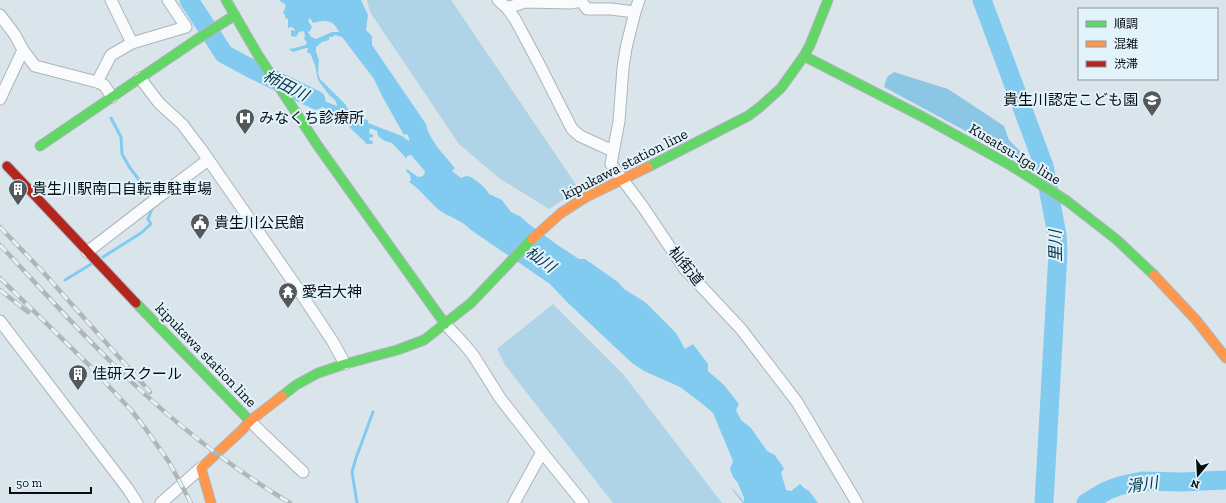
<svg xmlns="http://www.w3.org/2000/svg" width="1226" height="503" font-family="'Zilla Slab','Noto Sans JP',serif">
<style>
.green{fill:#afd3e7}
.forest{fill:#8bc7e4}
.water{fill:#82cbf0;fill-rule:evenodd}
.lines{fill:none;stroke-linecap:round;stroke-linejoin:round}
.stream{stroke:#82cbf0;stroke-width:3}
.river{stroke:#82cbf0;stroke-width:19}
.street-casing{stroke:#acb5ba;stroke-width:13}
.fast-casing{stroke:#acb5ba;stroke-width:11}
.slow-casing{stroke:#acb5ba;stroke-width:11}
.jam-casing{stroke:#acb5ba;stroke-width:11}
.street{stroke:#f9fbfc;stroke-width:11}
.fast{stroke:#63d668;stroke-width:9}
.slow{stroke:#ff974d;stroke-width:9}
.jam{stroke:#b3261e;stroke-width:9}
.rail-casing{stroke:#b2b5b6;stroke-width:4.5}
.rail{stroke:#e3f3fc;stroke-width:3;stroke-dasharray:9;stroke-linecap:butt}
.labels{text-anchor:middle;stroke-width:4;stroke-linejoin:round;paint-order:stroke}
.poi-label{font-size:15px;fill:#070e11;stroke:#e3f3fc;text-anchor:start}
.street-label{font-size:15px;fill:#070e11;stroke:#e3f3fc}
.water-label{font-size:16px;font-style:italic;fill:#053347;stroke:#e3f3fc}
</style>
<rect width="100%" height="100%" fill="#dae5eb"/>
<path class="green" d="M367,0H451L579,189L549,209L499,178L459,144L370,12Z
M553,304L623,374L722,503H613L505,365L497,349Z"/>
<path class="forest" d="M894,72L948,89L1004,126L1009,140L1022,153L1025,163L884,87L887,77Z"/>
<path class="water" d="M279,0H361L368,15L366,30L372,36V45L426,124C429,140 445,156 455,168L452,171L461,178C463,177 465,176 467,176C473,176 487,189 489,194L502,200L511,212L521,217L530,225L559,246L579,259H585L618,282L624,289L645,302L676,333L685,349L693,344L708,364V371L724,385L739,404L736,410L741,420L751,428L767,451L775,455C778,461 782,464 784,469L781,472L786,490L791,491L800,484L804,488L809,491L818,503H743L731,488L734,490L744,502V498L738,483L733,477L730,469L733,461L713,413L700,402L680,387L644,371L632,363L568,303L550,284L471,230C463,221 452,218 442,212C430,204 422,190 409,182L411,180L410,175L406,171L407,169L418,177L423,176L425,173L424,170L411,155L407,156V159L392,143L385,141L378,136L377,131L370,128L369,133L373,135V138L370,137L369,140L373,141L372,144H367L339,117C331,115 330,111 323,107C313,99 299,99 292,87L316,98L337,106V105L335,100L329,95L318,80L315,65L310,53H307L308,48H306L293,52L290,50V47L291,49L306,45L307,42L304,39L305,36L304,31L299,32L296,37L291,36V30L295,31V30L292,27L288,28V19L285,18V15L283,13L286,5ZM310,18L313,23C325,20 333,19 339,32H332L316,39L311,37L308,32L310,31L312,27L308,21ZM335,35L342,37L374,79L382,96L404,135L407,134L409,138V141L402,136L368,123V120L362,119L355,111L348,109L345,104L320,79L318,73L319,60L316,52V47L322,42L329,40V37H332Z"/>
<g class="lines">
<path class="stream" d="M213,50L219,47
M111,118L121,137L122,154L130,168L146,189
M103,257L141,233L151,224L148,219L152,209
M65,280L93,263
M357,503L352,472L356,458L373,412"/>
<path class="river" d="M189,0L224,54L250,68L316,100
M982,0L1044,166L1057,235L1058,253L1044,503
M1086,503L1106,491L1119,486L1142,481L1183,482L1226,480"/>
<g class="street-casing">
<path id="street" d="M111,0L132,43
M498,0L507,8L515,19L538,62L572,129L580,136L613,151
M639,0L635,12L626,48L623,68L619,121L611,164L643,207L684,268L741,329L797,402L857,503
M507,8L525,2L571,3L581,1L587,9H611L635,12
M0,15L15,35L23,50L35,66L97,82L104,85L112,97
M140,78L159,103L182,124L201,149L296,286L333,342L345,364
M97,82L111,55L132,43L186,27L168,0
M0,99L23,50
M87,252L156,199L208,160
M0,321L128,489L137,503
M445,324L464,344L473,355L500,398L542,452L583,503
M250,421L261,432L303,472
M161,503L201,468
M514,503L542,452"/>
</g>
<g class="fast-casing">
<path id="fast" d="M226,0L258,55L318,146L445,324
M828,0L810,45L804,56L923,117L1010,165L1067,201L1117,240L1154,275
M40,146L196,40L235,15
M648,167L748,116L760,107L781,88L804,56
M136,303L250,421
M282,396L296,385L318,373L345,364L397,350L424,340L471,303L532,239"/>
</g>
<g class="slow-casing">
<path id="slow" d="M532,239L561,213L586,197L648,167
M1154,275L1196,320L1226,358
M211,503L201,468L242,430L250,421L282,396"/>
</g>
<g class="jam-casing">
<path id="jam" d="M7,166L136,303"/>
</g>
<use href="#street" class="street"/>
<use href="#fast" class="fast"/>
<use href="#slow" class="slow"/>
<use href="#jam" class="jam"/>
<g class="rail-casing">
<path id="rail" d="M0,227L43,272L150,392
M0,245C36,283 71,323 109,360C162,413 225,464 290,503
M0,278L89,365L131,410L145,428L169,462L191,503
M0,290L28,312"/>
</g>
<use href="#rail" class="rail"/>
</g>
<defs>
<g id="school-pin" transform="scale(1)"><path d="M0 17L-7.5 6A9.5 9.5 0 1 1 7.5 6Z" fill="#51595d" stroke="#e3f3fc"/><path d="M0-5L7-2L0 1L-7-2ZM-4 1L0 2.5L4 1V4Q0 6-4 4Z" fill="#fff"/></g>
<g id="hospital-pin" transform="scale(1)"><path d="M0 17L-7.5 6A9.5 9.5 0 1 1 7.5 6Z" fill="#51595d" stroke="#e3f3fc"/><path d="M-5-5h3v3.5h4V-5h3V5h-3V1.5h-4V5h-3Z" fill="#fff"/></g>
<g id="building-pin" transform="scale(1)"><path d="M0 17L-7.5 6A9.5 9.5 0 1 1 7.5 6Z" fill="#51595d" stroke="#e3f3fc"/><path d="M-4-6H4V6H1V3H-1V6H-4ZM-2.5-4.3h1.7v1.8h-1.7ZM.8-4.3h1.7v1.8H.8ZM-2.5-1h1.7V.8h-1.7ZM.8-1h1.7V.8H.8Z" fill="#fff"/></g>
<g id="civic-pin" transform="scale(1)"><path d="M0 17L-7.5 6A9.5 9.5 0 1 1 7.5 6Z" fill="#51595d" stroke="#e3f3fc"/><path d="M-.6-6.5H3V-4.5H.6V-3L4-1V1h2V6H-6V1h2V-1L-.6-3ZM-1.2 2.5V6h2.4V2.5Z" fill="#fff"/></g>
<g id="temple-pin" transform="scale(1)"><path d="M0 17L-7.5 6A9.5 9.5 0 1 1 7.5 6Z" fill="#51595d" stroke="#e3f3fc"/><path d="M0-6L5-2H3V0L6.5 2.5H4V6H1.5V3h-3V6H-4V2.5H-6.5L-3 0V-2H-5Z" fill="#fff"/></g>
</defs>
<g fill-rule="evenodd">
<use href="#school-pin" x="1152" y="100"/>
<use href="#hospital-pin" x="245" y="118"/>
<use href="#building-pin" x="18" y="189"/>
<use href="#civic-pin" x="200" y="223"/>
<use href="#temple-pin" x="288" y="292"/>
<use href="#building-pin" x="78" y="374"/>
</g>
<g class="labels">
<g class="poi-label">
<text x="1138" y="105" text-anchor="end">貴生川認定こども園</text>
<text x="259" y="123">みなくち診療所</text>
<text x="32" y="194">貴生川駅南口自転車駐車場</text>
<text x="214" y="228">貴生川公民館</text>
<text x="302" y="297">愛宕大神</text>
<text x="92" y="379">佳研スクール</text>
</g>
<g class="street-label">
<text transform="translate(1015 154) rotate(31)" y="5">Kusatsu-Iga line</text>
<text transform="translate(625 164) rotate(-27)" y="5">kipukawa station line</text>
<text transform="translate(686 266) rotate(51)" y="5">杣街道</text>
<text transform="translate(206 355) rotate(46)" y="5">kipukawa station line</text>
</g>
<g class="water-label">
<text transform="translate(286 85) rotate(27)" y="6">柿田川</text>
<text transform="translate(1055 246) rotate(-91)" y="6">里川</text>
<text transform="translate(541 259) rotate(36)" y="6">杣川</text>
<text transform="translate(1142 484) rotate(-8)" y="6">滑川</text>
</g>
</g>
<rect x="1078" y="8" width="140" height="72" fill="#e3f3fc" stroke="#8b979e"/>
<rect x="1086" y="21" width="20" height="6" fill="#63d668" stroke="#8b979e"/>
<text x="1114" y="28" font-size="12" fill="#070e11">順調</text>
<rect x="1086" y="41" width="20" height="6" fill="#ff974d" stroke="#8b979e"/>
<text x="1114" y="48" font-size="12" fill="#070e11">混雑</text>
<rect x="1086" y="61" width="20" height="6" fill="#b3261e" stroke="#8b979e"/>
<text x="1114" y="68" font-size="12" fill="#070e11">渋滞</text>
<g transform="translate(1198 475) rotate(198)" stroke="#e3f3fc" stroke-width="3" paint-order="stroke">
<path d="M0-3L7 15L0 10L-7 15Z" fill="#070e11"/>
<text y="-6" font-size="11" font-weight="bold" text-anchor="middle" fill="#070e11">N</text>
</g>
<path d="M10 487v6h81v-6" fill="none" stroke="#070e11" stroke-width="2"/>
<text x="16" y="487" font-size="12" fill="#070e11" stroke="#e3f3fc" stroke-width="3" paint-order="stroke">50 m</text>
</svg>
